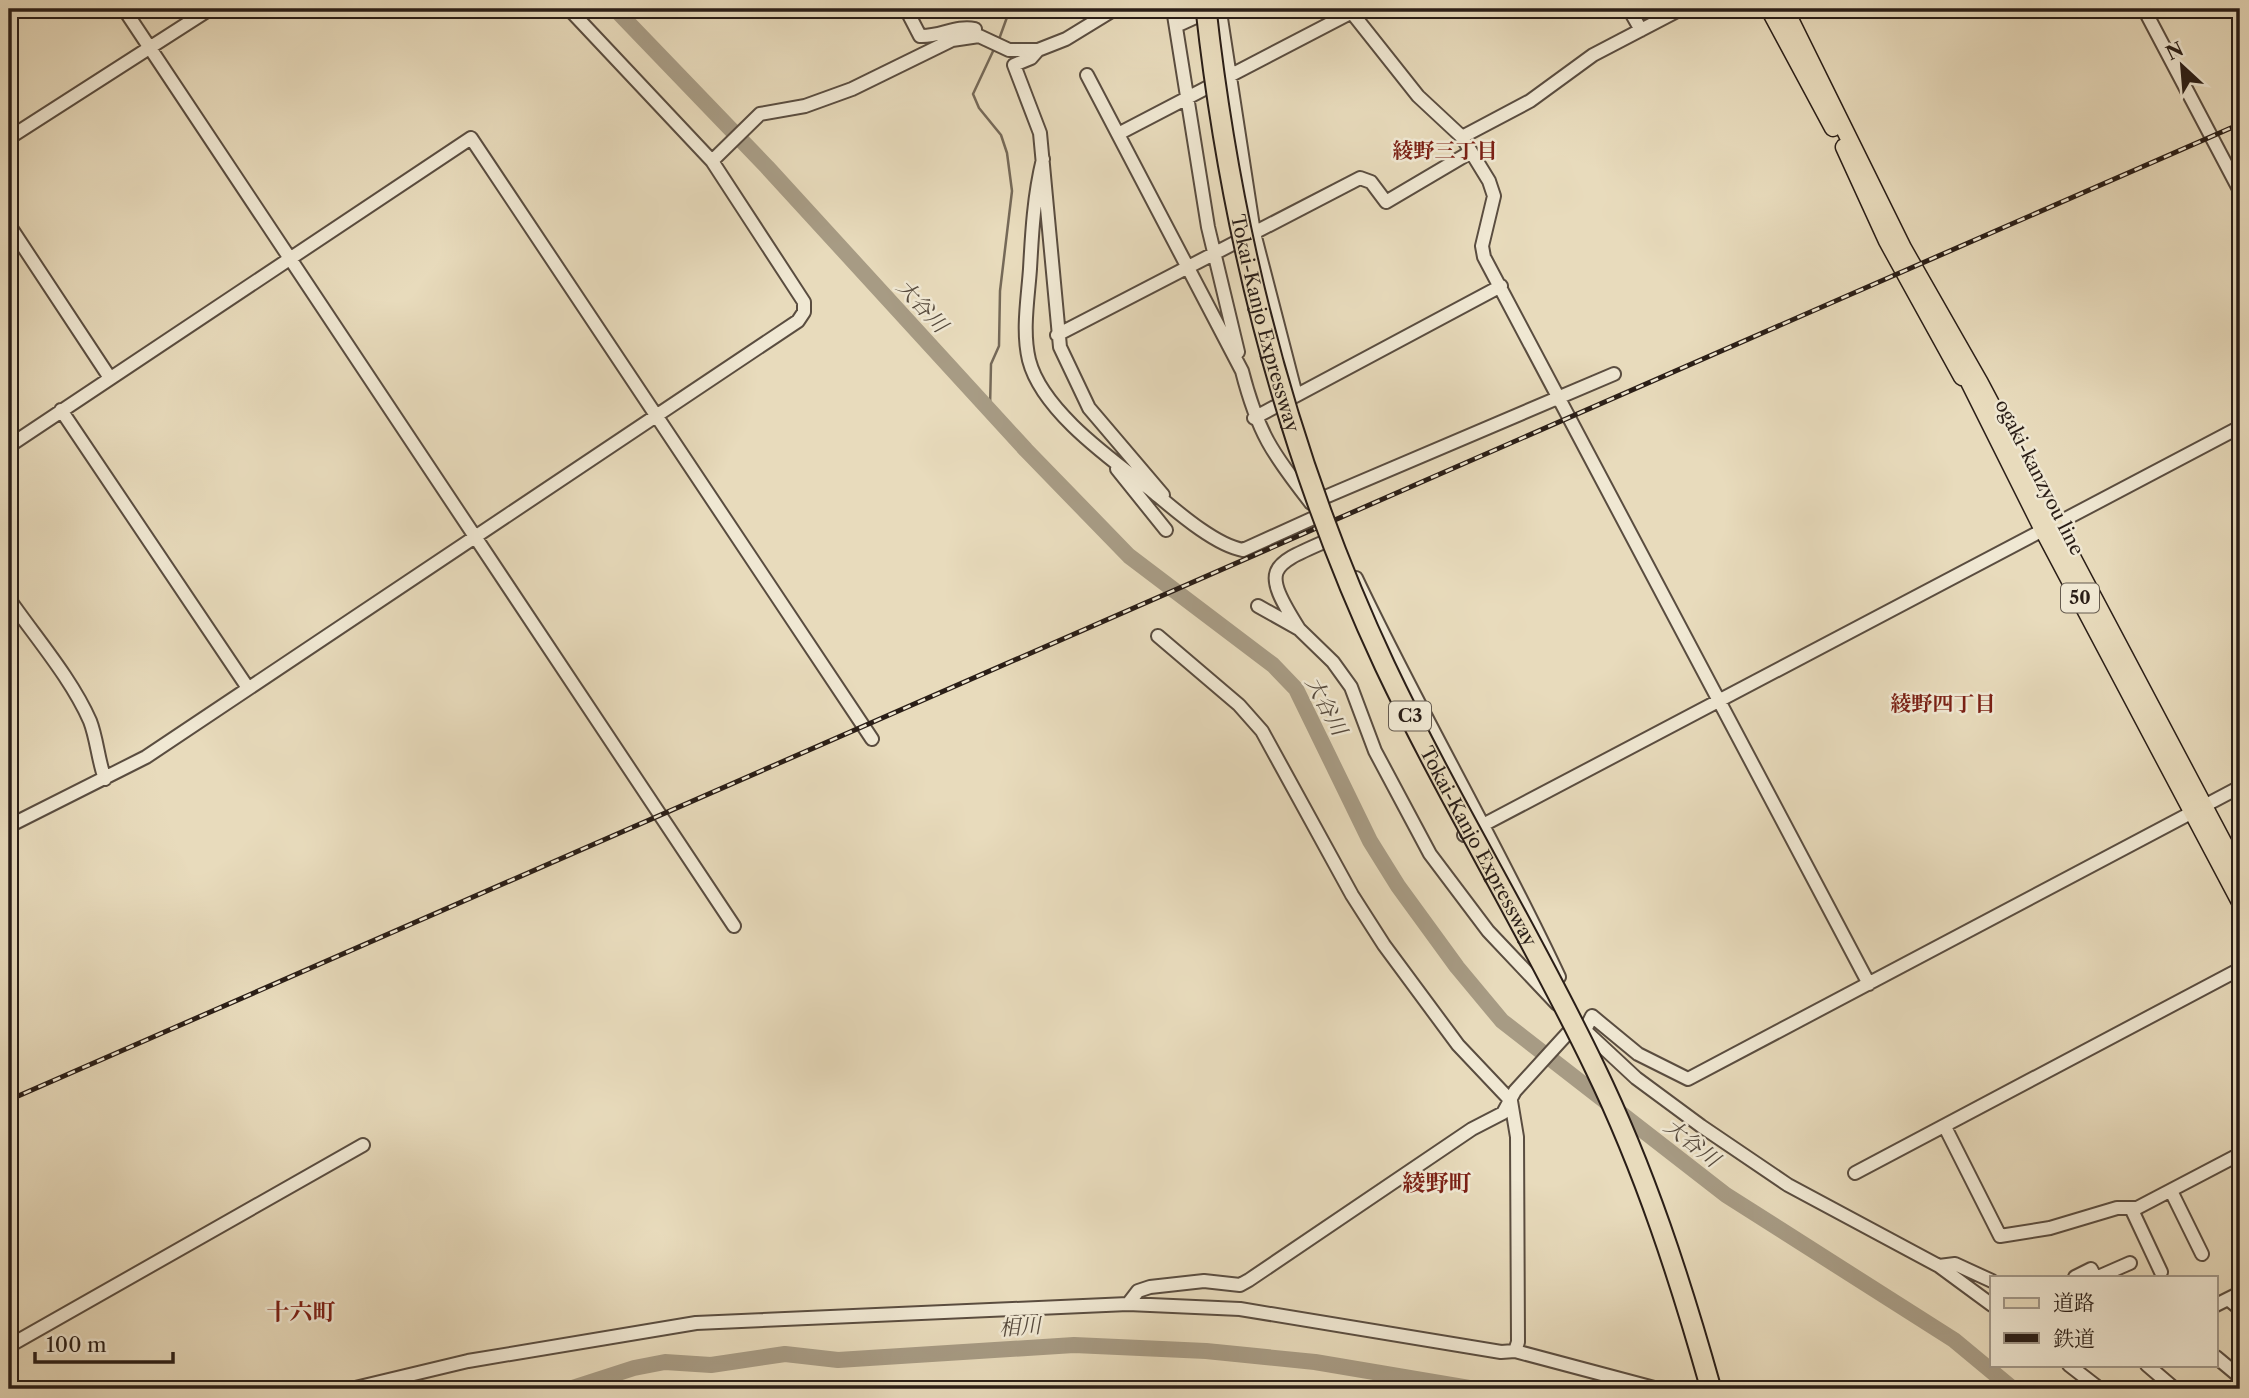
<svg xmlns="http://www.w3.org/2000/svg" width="2249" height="1398" font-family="'Libre Caslon Text','Noto Serif JP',serif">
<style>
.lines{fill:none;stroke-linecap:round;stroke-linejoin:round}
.stream{stroke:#756958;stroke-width:2.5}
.river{stroke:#a79b84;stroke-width:16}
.minor-casing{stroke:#5a4d40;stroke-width:16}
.major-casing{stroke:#2a1e17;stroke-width:19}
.minor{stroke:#f0e8d3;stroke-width:12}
.major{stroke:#e8dbbc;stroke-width:16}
.rail-casing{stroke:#2a1e17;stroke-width:5}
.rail{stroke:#f0e8d3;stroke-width:2.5;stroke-dasharray:8;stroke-linecap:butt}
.highway-bridge-casing{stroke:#2a1e17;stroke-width:23;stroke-linecap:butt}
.highway-bridge{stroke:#e8dbbc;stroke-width:19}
.labels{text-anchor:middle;stroke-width:5;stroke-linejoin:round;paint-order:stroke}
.shield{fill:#f0e8d3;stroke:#655b4f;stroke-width:2}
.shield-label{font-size:18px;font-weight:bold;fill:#2a1e17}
.street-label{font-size:19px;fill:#2a1e17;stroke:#f0e8d3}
.neighbourhood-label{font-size:21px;font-weight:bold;fill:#7a1f14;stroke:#f0e8d3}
.water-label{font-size:21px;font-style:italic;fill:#564a3d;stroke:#f0e8d3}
.quarter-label{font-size:23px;font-weight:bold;fill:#7a1f14;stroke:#f0e8d3}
</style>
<rect width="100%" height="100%" fill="#e8dbbc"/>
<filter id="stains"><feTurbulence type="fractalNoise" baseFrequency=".00286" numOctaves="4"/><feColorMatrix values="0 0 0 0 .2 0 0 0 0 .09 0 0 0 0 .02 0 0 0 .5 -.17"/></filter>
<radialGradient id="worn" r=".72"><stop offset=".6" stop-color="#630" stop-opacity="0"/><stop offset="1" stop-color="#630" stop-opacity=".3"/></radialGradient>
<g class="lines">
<path class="stream" d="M998,42L1010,9
M990,408L991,364L999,346L1000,291L1012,191L1007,153L1001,135L979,108L973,94L995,47"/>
<path class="river" d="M615,9L767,167L1026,450L1129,556L1273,665L1296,689L1370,841L1398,886L1457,967L1502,1021L1726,1195L1954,1340L2013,1389
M569,1389L634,1368L665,1362L711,1365L785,1354L838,1360L1074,1345L1206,1351L1315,1362L1475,1389"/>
<g class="minor-casing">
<path id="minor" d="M124,9L734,926
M906,9L920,36C940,37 956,25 975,29
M1173,9L1208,227L1238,352
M1216,9L1220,12L1254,233L1296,395
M1349,9L1418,96L1462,137L1489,181L1494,196L1482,246L1484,257L1869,984
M1629,9L1641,30
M2144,9L2240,191
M1176,26L1211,10
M1038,50L1031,58L1014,65L1040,133L1060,347L1089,408L1163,495
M1087,75L1242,371C1258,433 1272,453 1311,503L1614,374
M1118,134L1358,9
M1462,137L1530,101L1593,55L1681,9
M9,138L210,9
M1043,159C1034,196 1032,232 1030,269C1028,298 1022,331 1029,360C1042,411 1111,459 1151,490C1174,509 1214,545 1243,550L1318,516
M712,161L760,114L805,106L852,89L952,40L979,36L1009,50H1038L1066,39L1115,9
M9,225L110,378
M1057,335L1360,178L1371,182L1386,202L1469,153
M61,410L248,688
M1254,418L1501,286
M9,446L471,138L872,739
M1117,469L1166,530
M2056,524L2240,427
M1356,578C1420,713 1496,842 1559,977
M9,599C36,638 71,678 90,721C97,739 98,760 105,779
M1258,606L1299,629L1333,662L1351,687L1375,751L1430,854L1488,931L1557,1004
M1299,629C1260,567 1269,566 1331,539L1328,534
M1158,636L1239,705L1262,731L1352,895L1384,945L1458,1045L1511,1101L1517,1137L1518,1342L1515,1351
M9,826L146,757L798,321L804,312V302L712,161L569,9
M1464,835L2043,530
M1578,1024L1636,1078L1701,1126L1788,1185L1939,1266L1992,1305
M1585,1030L1592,1016L1638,1054L1688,1079L2240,787
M1945,1127L2000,1236L2050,1228L2117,1208H2137L2240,1154
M1855,1173L2240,969
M2171,1191L2202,1254
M2131,1208L2161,1272
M1939,1266L1955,1264L1992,1281
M2075,1277L2091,1269L2095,1277
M2098,1277L2130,1263
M2228,1299L2240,1309
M1128,1304L1138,1291L1150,1287L1204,1281L1240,1285L1249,1280L1472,1129L1503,1113L1515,1091L1577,1023
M2216,1305L2240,1293
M9,1346L363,1145
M2216,1357L2240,1377
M2069,1365L2100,1389
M2147,1365L2175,1389
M351,1389L468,1361L696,1323L1128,1304L1240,1309L1501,1352L1515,1351L1658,1389"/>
</g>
<g class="major-casing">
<path id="major" d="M1769,9L1833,128
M1785,9L1903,248L1980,383L2240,874
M1844,147L1887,241L1962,377
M1968,380L2043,530L2240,902"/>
</g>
<use href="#minor" class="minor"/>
<use href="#major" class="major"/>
<g class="rail-casing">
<path id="rail" d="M9,1100L2240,124"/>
</g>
<use href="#rail" class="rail"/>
<g class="highway-bridge-casing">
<g id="highway-bridge">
<path id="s1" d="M1206,9C1231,235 1288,459 1385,666C1450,803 1530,932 1595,1068C1645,1171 1680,1279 1711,1389"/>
</g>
</g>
<use href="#highway-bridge" class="highway-bridge"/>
</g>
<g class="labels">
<g class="shield">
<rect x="2061" y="583.5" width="38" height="29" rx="5"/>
<rect x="1389" y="701.5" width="42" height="29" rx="5"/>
</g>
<g class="shield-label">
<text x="2080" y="604">50</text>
<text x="1410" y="722">C3</text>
</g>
<g class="street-label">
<text dy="7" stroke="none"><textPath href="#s1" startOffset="320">Tokai-Kanjo Expressway</textPath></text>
<text transform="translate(2040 477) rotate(63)" y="7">ogaki-kanzyou line</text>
<text dy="7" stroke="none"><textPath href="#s1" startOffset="887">Tokai-Kanjo Expressway</textPath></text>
</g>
<g class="neighbourhood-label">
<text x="1445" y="158">綾野三丁目</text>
<text x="1943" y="711">綾野四丁目</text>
</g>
<g class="water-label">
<text transform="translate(922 306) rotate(47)" y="7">大谷川</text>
<text transform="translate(1326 706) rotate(62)" y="7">大谷川</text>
<text transform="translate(1692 1143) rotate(38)" y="7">大谷川</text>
<text transform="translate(1020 1327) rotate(-4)" y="7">相川</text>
</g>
<g class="quarter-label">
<text x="1437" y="1191">綾野町</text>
<text x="301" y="1320">十六町</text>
</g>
</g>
<rect width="2249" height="1398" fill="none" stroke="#e8dbbc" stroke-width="35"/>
<rect x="10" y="10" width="2228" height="1377" fill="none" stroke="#2a1e17" stroke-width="3.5"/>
<rect x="18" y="18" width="2214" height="1363" fill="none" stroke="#2a1e17" stroke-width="2"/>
<rect x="1990" y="1276" width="228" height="91" fill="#f0e8d3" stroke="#a19788" stroke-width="2"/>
<rect x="2004" y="1298" width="35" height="10" fill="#e8dbbc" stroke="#a19788" stroke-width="2"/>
<text x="2053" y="1310" font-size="21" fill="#2a1e17">道路</text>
<rect x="2004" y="1333" width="35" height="10" fill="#2a1e17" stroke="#a19788" stroke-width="2"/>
<text x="2053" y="1346" font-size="21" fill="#2a1e17">鉄道</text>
<g transform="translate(2182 66) rotate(334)" stroke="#f0e8d3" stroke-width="5" paint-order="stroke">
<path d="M0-5L12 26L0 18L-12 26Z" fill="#2a1e17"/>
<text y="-10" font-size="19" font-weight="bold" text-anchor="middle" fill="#2a1e17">N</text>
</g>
<path d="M35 1352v10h138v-10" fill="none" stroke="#2a1e17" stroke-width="3.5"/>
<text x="46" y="1352" font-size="21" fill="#2a1e17" stroke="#f0e8d3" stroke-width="5" paint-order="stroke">100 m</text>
<rect width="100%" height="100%" filter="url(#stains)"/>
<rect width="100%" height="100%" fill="url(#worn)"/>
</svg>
